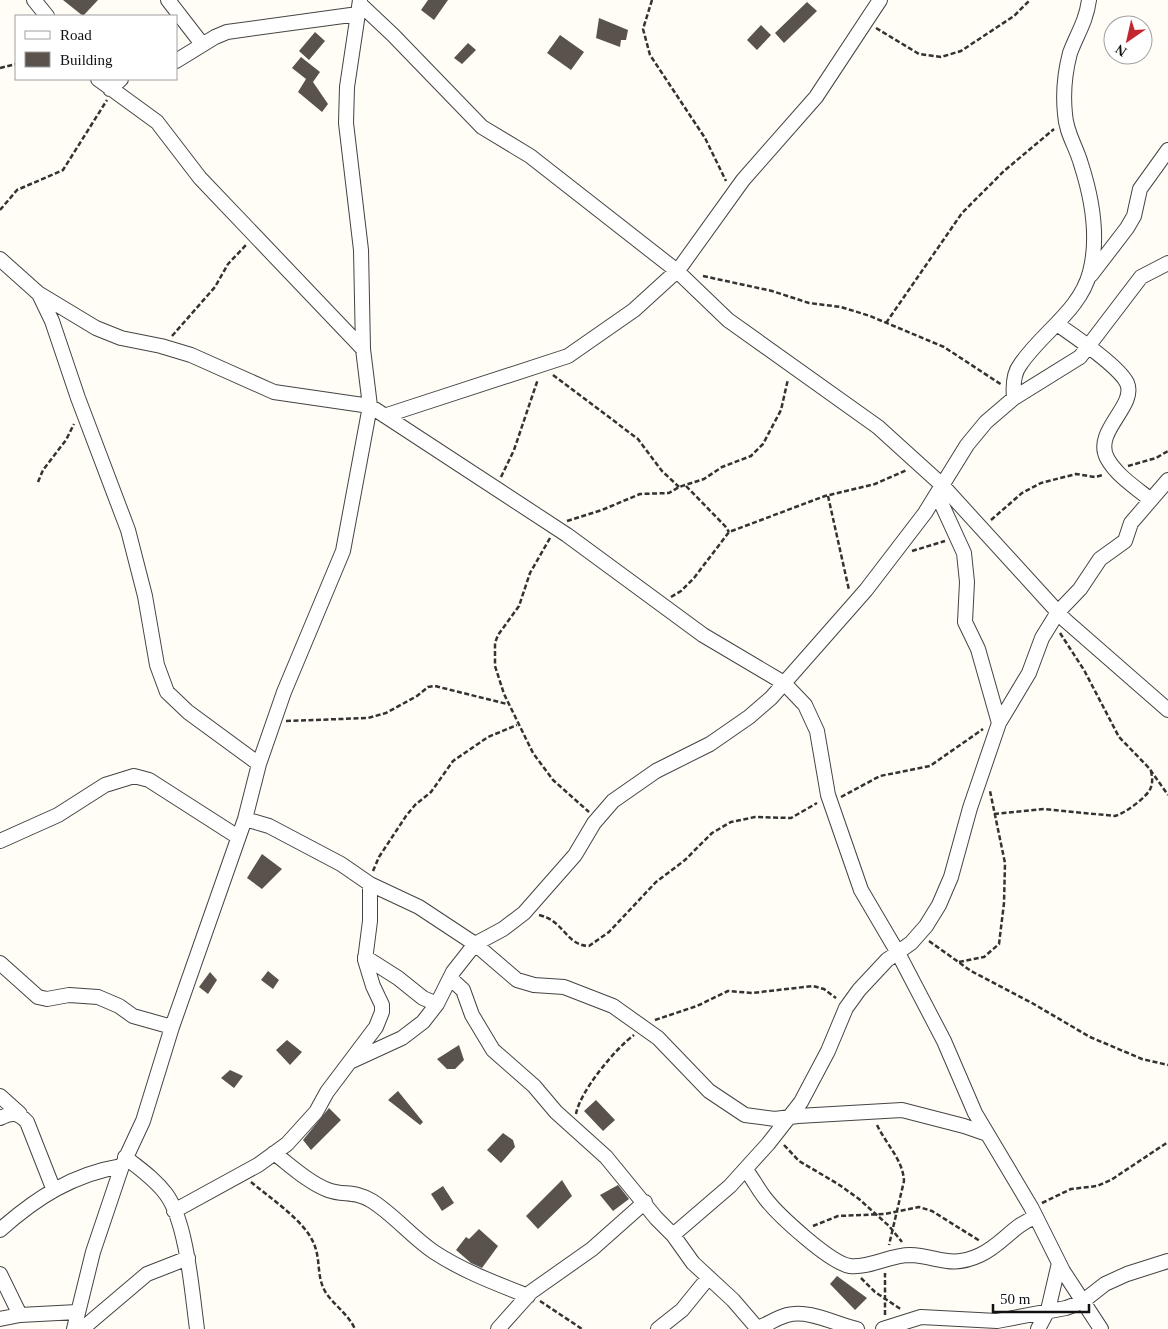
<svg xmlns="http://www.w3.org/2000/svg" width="1168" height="1329" font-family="'Times New Roman',serif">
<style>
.building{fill:#5a524d}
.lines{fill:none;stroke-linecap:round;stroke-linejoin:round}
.street-casing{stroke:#444;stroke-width:16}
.path{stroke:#333;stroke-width:2.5;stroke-dasharray:5 2.5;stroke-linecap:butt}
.street{stroke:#fff;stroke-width:14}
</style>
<rect width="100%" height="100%" fill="#fffdf5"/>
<path class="building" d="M63,0H98L83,16Z
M428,0H448L434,20L421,10Z
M807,2L817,11L784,43L775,33Z
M599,18L628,30L626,40H621L620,47L596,38Z
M761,25L771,35L757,50L747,40Z
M315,32L325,41L309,60L299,51Z
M560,35L584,52L571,70L547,53Z
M468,43L476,50L462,64L454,58Z
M301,57L320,72L313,82L328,104L322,112L298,92L306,79L292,68Z
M262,854L282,869L262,889L247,878Z
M268,971L279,980L273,989L261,980Z
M210,972L217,980L208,994L199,987Z
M287,1040L302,1052L290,1065L276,1050Z
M459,1045L464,1060L455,1069H447L437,1059Z
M230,1070L243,1076L234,1088L221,1078Z
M398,1091L423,1122L420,1125L388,1100Z
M596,1100L615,1120L603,1131L584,1111Z
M329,1108L341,1120L311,1150L303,1140Z
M503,1133L513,1140L515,1147L501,1163L487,1150Z
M562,1180L572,1196L538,1229L526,1216Z
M618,1185L629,1199L613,1211L600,1195Z
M443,1186L454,1203L442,1211L431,1194Z
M479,1229L498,1246L482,1268L471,1263L456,1250L466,1237L469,1239Z
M837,1276L867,1298L855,1310L830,1284Z"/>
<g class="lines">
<g class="street-casing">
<path id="street" d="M34,0L47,16
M168,0L202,44
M360,4L393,35L482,127L530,156L677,271L728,320L878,427L942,485L1065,620L1168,710
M176,61L215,37L227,32L358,14
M98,79L157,122L200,178L363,349
M110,89L121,79
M0,259L38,293L96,328L121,338L161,346L191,355L274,392L370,406L567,535L703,635L784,683L805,705L817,731L828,795L861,890L898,953L944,1041L975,1113L1031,1207L1063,1271L1101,1329
M1091,275L1127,228L1134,216L1140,189L1168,150
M39,294L52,321L78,398L128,530L145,596L157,665L167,692L188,712L259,764
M1057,324C1074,336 1119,366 1127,383C1137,406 1093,431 1107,458C1116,475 1136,488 1151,500
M1014,398C1013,387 1013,374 1020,365C1041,333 1080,311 1090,272C1099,237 1092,198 1081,164C1076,146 1066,133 1065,114C1063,95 1065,72 1070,53C1077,34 1086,22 1089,0
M387,415L568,356L634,310L679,269L743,180L816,97L880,0
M937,494L964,553L967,582L965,622L978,649L999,723
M245,819L269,826L341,864L370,884L419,907L475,944L517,980L534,985L564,987L613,1006L658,1038L709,1091L745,1115L775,1119L798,1116L902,1110L964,1126L987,1134
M0,841L58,815L105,785L134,776L149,780L238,837
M365,957L398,978L423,998L437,1004
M0,963L38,997L47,999L69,995L98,997L119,1006L133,1016L172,1027
M450,978L463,990L472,1015L493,1050L534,1086L556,1112L606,1157L656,1218L673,1235L693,1263L733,1300L758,1329
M352,1061L402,1038L423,1022L437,1004L453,972L475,944L503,929L524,913L575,855L594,823L613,801L656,771L710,744L749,717L771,698L866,590L925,513L967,445L986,422L1014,398L1080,357L1141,277L1168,263
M0,1096L20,1114
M0,1118C12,1112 18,1112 27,1122L53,1188
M274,1153C290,1165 309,1183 328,1190C344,1196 354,1190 372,1201C394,1215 412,1237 434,1252C463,1271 495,1283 528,1296
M125,1157C140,1169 155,1179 166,1194C187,1222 192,1293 197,1329
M746,1170C753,1179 758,1189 765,1198C778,1215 830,1263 850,1266C870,1268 890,1255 910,1255C938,1256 950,1269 980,1255C1002,1245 1013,1225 1036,1217
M174,1211L258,1165L287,1144L316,1112L327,1092L376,1027L382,1012V1005L373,986L365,960L370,921V884
M0,1230C36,1198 73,1174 122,1166
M673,1235L730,1186L768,1144L801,1102L828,1051L846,1008L859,990L887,960L911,943L926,926L939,905L951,877L970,808L999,723L1029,673L1042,638L1058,612L1080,589L1100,559L1125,541L1131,523L1168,480
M0,1274L20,1315
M0,1319L20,1315L77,1312
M757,1328C767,1325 776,1318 787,1315C809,1309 835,1324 857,1329
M74,1329L93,1252L122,1166L143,1121L172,1027L245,819L259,764L284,692L343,551L370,406L363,349L361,250L346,123L347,87L360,0
M82,1329L147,1274L188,1258
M498,1329L531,1292L592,1249L645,1202
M658,1329L682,1310L708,1278
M883,1329L921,1317L997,1321L1066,1308L1082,1302L1105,1284L1127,1274L1168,1261
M1038,1329L1048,1310L1059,1263"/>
</g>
<path class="path" d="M652,0L643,29L650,55L705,138L726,181
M876,28L919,54L941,57L961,51L1014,16L1030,0
M0,68L16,64
M0,210L17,190L63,170L107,100
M703,276L772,291L809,303L841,307L870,316L944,347L1002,385
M886,323L962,213L1004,171L1054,129
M172,336L215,287L228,264L247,244
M553,375L638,439L662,471L679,487
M1128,466L1156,458L1168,451
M501,477L514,450L538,379
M38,482L43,470L66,440L74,424
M686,486L725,526L729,532
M828,496L849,590
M991,520L1022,493L1041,483L1076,474L1095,477L1103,475
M567,521L602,510L640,494L669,493L679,487L704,479L722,467L751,456L763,444L781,410L788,379
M550,538L530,573L519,606L498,635L495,643V666L504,694L533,753L553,780L589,812
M912,551L945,541
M671,597L681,591L694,578L729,532L825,496L875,484L907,470
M1060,633L1084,670L1119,737L1149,768L1168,795
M286,721L368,718L386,713L417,696L428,687L435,686L507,704
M841,797L880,776L930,766L983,729
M994,814L1044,809L1115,816C1124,814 1149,796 1151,787C1153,782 1152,776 1151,771
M373,871L379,857L406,816L415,805L431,792L453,761L488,737L517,725
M539,915C565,921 565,945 589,946L609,932L656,882L685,860L712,833L731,822L755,817L791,818L817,803
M929,941L971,971L1032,1003L1090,1037L1142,1059L1168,1065
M959,962L984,957L999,944L1004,903L1005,863L990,791
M655,1020L697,1006L728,991L752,993L813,986L824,989L836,998
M576,1114C580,1091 616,1048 634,1035
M877,1125C886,1144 903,1160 904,1181L889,1245
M784,1145L799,1161L838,1184L859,1199L889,1226L902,1242
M251,1182C270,1198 305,1221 314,1244C321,1260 316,1277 326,1293C335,1306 348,1314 355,1329
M1042,1203L1071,1189L1097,1186L1111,1180L1168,1142
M813,1226L838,1216L885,1214L919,1207L932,1211L980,1241
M861,1278L875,1292L902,1310
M540,1301L582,1329
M885,1315V1273"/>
<use href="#street" class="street"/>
</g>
<rect x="15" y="15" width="162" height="65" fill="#ffffff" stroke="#a0a0a0"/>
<rect x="25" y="31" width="25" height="8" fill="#ffffff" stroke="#a0a0a0"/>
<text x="60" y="40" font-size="15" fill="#111111">Road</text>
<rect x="25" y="52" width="25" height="15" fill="#5a524d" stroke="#a0a0a0"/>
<text x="60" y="65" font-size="15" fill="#111111">Building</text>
<g transform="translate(1128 40) rotate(214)"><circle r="24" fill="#ffffff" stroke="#a0a0a0"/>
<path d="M0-4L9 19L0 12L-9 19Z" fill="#c4262e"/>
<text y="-8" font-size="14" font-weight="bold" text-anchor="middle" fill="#111111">N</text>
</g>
<path d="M993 1304v8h96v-8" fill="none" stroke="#111111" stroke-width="2.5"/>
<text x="1000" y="1304" font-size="15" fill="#111111" stroke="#ffffff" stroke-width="4" paint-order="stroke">50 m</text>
</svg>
